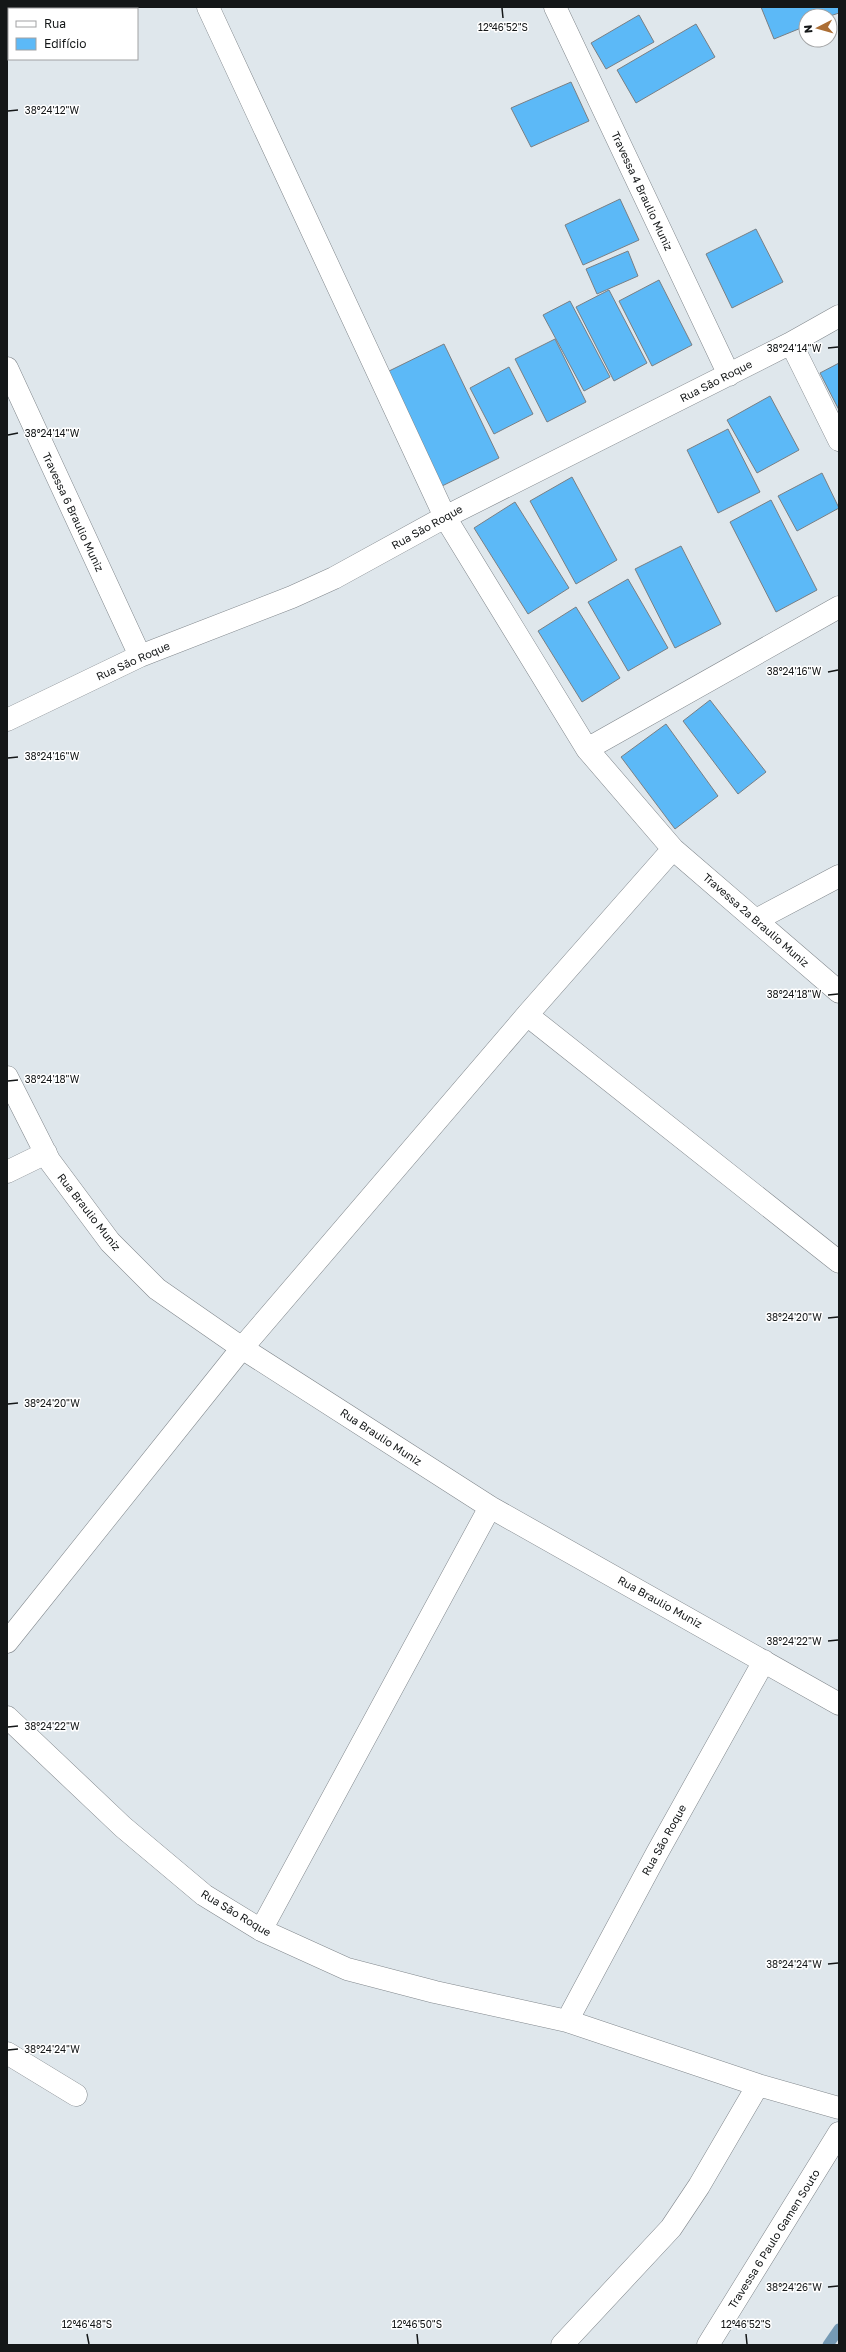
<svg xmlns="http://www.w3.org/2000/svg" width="846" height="2352" font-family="'Golos Text',sans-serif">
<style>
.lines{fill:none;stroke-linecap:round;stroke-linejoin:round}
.stream{stroke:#759ab5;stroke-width:11}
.building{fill:#5cb9f7;stroke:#797f84}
.minor-casing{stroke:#81878c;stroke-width:23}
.minor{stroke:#fff;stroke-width:22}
.ticks{fill:none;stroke:#141718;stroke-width:1.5}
.labels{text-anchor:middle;stroke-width:3;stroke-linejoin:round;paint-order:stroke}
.street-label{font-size:11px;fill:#141718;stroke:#fff}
.ticks-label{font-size:10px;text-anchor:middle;fill:#141718;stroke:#fff;stroke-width:3;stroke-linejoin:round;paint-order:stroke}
</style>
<rect width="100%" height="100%" fill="#dfe7ec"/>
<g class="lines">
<path class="stream" d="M828,2345L839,2329"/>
</g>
<path class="building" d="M761,7H839V13L830,16H806V26L774,39Z
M639,15L654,42L606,69L591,43Z
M696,24L715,57L636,103L617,70Z
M571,82L589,121L531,147L511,108Z
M620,199L639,240L583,265L565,225Z
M756,229L783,282L732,308L706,254Z
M628,251L638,276L597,294L586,269Z
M659,280L692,345L652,366L619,301Z
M609,290L647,363L614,381L576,307Z
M570,301L610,377L584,391L543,315Z
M555,339L586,402L547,422L515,359Z
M444,344L499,458L442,486L387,372Z
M839,363V410L820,373Z
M509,367L533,414L494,434L470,388Z
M770,396L799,450L757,473L727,420Z
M728,429L760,492L718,513L687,450Z
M822,473L839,508L797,531L778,496Z
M572,477L617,560L576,584L530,501Z
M771,500L817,590L776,612L730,522Z
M515,502L569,588L528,614L474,528Z
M681,546L721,624L675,648L635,569Z
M628,579L668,648L628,671L588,602Z
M576,607L620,678L582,702L538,631Z
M710,700L766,772L738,794L683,721Z
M666,724L718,796L675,829L621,757Z"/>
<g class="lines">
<g class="minor-casing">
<path id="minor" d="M208,7L445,517L587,749L673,849L839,992
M555,7L729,375
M791,343L839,440
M7,368L140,656
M7,720L140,656L292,597L334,578L445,517L791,343L839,316
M587,749L839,607
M756,920L839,876
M527,1015L839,1262
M7,1077L49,1160L110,1242L157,1289L242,1348L490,1507L839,1704
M7,1172L46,1153
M7,1642L242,1348L527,1015L673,849
M7,1717L123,1827L204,1895L261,1930L347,1969L435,1992L567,2021L758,2085L839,2108
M261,1930L490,1507
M567,2021L657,1853L764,1661
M7,2053L76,2095
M562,2345L671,2228L699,2186L758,2085
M708,2345L839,2133"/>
</g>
<use href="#minor" class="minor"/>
</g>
<path class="ticks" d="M502,8L503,18M8,111L18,110M828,348L838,347M8,435L18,433M828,672L838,670M8,758L18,757M828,995L838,994M8,1081L18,1080M828,1318L838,1317M8,1404L18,1403M828,1641L838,1640M8,1727L18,1726M828,1964L838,1963M8,2050L18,2049M828,2287L838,2286M87,2334L89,2344M417,2334L418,2344M746,2334L747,2344"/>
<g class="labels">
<g class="street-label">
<text transform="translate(642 191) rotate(65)" y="4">Travessa 4 Braulio Muniz</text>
<text transform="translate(716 381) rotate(-27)" y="4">Rua São Roque</text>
<text transform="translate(73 512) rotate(65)" y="4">Travessa 6 Braulio Muniz</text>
<text transform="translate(427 527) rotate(-29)" y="4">Rua São Roque</text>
<text transform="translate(133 661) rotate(-24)" y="4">Rua São Roque</text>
<text transform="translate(756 920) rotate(41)" y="4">Travessa 2ª Braulio Muniz</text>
<text transform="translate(89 1212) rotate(52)" y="4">Rua Braulio Muniz</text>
<text transform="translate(381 1437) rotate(33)" y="4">Rua Braulio Muniz</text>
<text transform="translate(660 1602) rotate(29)" y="4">Rua Braulio Muniz</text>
<text transform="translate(664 1840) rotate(-61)" y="4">Rua São Roque</text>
<text transform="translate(236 1913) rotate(31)" y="4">Rua São Roque</text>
<text transform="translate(774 2239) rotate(-58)" y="4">Travessa 6 Paulo Gamen Souto</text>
</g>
</g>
<g class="ticks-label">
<text x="503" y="31">12°46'52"S</text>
<text x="52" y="114">38°24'12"W</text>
<text x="794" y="352">38°24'14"W</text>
<text x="52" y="437">38°24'14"W</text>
<text x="794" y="675">38°24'16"W</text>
<text x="52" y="760">38°24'16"W</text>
<text x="794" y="998">38°24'18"W</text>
<text x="52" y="1083">38°24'18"W</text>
<text x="794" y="1321">38°24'20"W</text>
<text x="52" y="1407">38°24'20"W</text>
<text x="794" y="1645">38°24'22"W</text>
<text x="52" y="1730">38°24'22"W</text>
<text x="794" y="1968">38°24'24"W</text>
<text x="52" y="2053">38°24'24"W</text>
<text x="794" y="2291">38°24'26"W</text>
<text x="87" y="2328">12°46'48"S</text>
<text x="417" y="2328">12°46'50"S</text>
<text x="746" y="2328">12°46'52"S</text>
</g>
<rect width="846" height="2352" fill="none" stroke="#141718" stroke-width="16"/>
<rect x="8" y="8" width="130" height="52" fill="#ffffff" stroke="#a1a2a3"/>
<rect x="16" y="21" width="20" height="6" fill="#ffffff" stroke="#a1a2a3"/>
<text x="44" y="28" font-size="12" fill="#141718">Rua</text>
<rect x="16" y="38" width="20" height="12" fill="#5cb9f7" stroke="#a1a2a3"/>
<text x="44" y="48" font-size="12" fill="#141718">Edifício</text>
<g transform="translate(818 28) rotate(264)"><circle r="19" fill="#ffffff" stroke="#a1a2a3"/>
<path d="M0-3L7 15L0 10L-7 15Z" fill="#ac6e34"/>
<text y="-6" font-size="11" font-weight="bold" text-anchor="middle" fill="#141718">N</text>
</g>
</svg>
